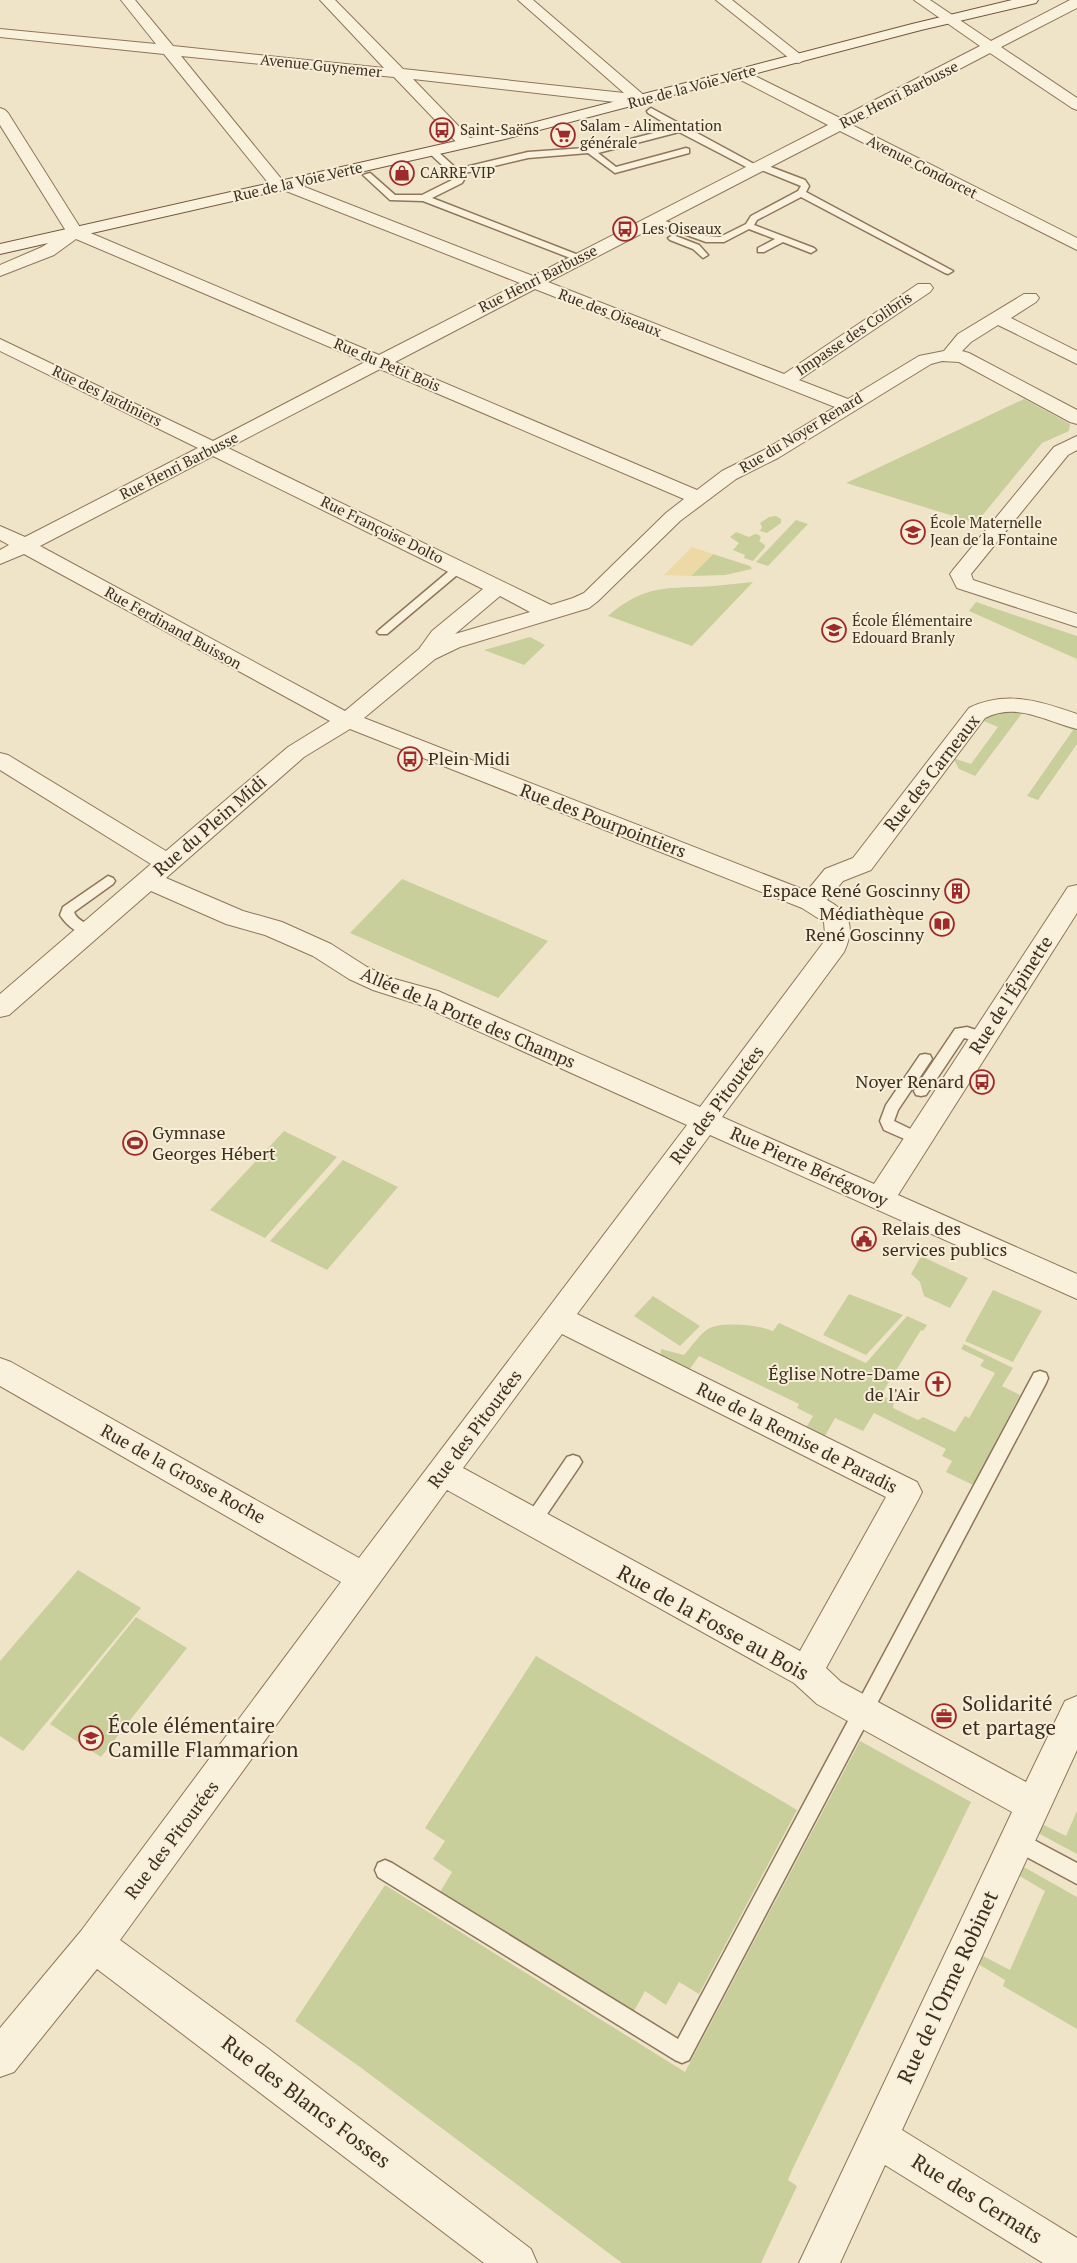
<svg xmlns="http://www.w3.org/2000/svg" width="1077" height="2263" font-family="'PT Serif',serif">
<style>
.green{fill:#c9cf9b}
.sand{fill:#ecd9a5}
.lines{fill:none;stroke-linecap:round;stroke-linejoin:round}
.lane-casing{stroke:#8d765c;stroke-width:3}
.street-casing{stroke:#8d765c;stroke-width:2}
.secondary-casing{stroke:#6f573f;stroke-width:2}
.lane{fill:#faf1dc;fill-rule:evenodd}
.street{fill:#faf1dc;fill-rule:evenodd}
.secondary{fill:#faf1dc;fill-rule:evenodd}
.labels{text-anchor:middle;stroke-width:4;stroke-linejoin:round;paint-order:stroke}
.far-street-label{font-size:15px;fill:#3d2e20;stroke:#f7eed8}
.far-poi-label{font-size:15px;fill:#3d2e20;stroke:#f7eed8;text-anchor:start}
.poi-label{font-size:18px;fill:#3d2e20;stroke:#f7eed8;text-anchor:end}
.street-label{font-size:18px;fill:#3d2e20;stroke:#f7eed8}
.near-street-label{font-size:21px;fill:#3d2e20;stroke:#f7eed8}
.near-poi-label{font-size:21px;fill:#3d2e20;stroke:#f7eed8;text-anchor:start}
</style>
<rect width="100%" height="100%" fill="#f0e4c8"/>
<path class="green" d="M1024,399L1070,424L1069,431L1042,443L976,523L846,483Z
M776,516L781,519V523L767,533L760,531L762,527L760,523L769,517Z
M796,520L808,524L768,566L756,562Z
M736,532L749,537L755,534L759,535L761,538L759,541L765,545V547L753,561L744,558L745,555L733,550L739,543L730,537Z
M713,554L750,566L752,569L725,575L691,576Z
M753,582L692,646L608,616C646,583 669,589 714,586C727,585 740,583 753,582Z
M976,602L1077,636V659L969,611Z
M530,637L545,645L524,665L484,650Z
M1018,708L1043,714L1040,717L1023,712L975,776L959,769L953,758L971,764L998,727L981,720L1001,710Z
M1059,720L1077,726V744L1038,800L1027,796L1073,730L1057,724Z
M402,879L548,941L498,998L350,933Z
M284,1131L337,1157L265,1238L210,1210Z
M343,1160L398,1187L327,1270L270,1241Z
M921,1256L968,1278L950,1308L924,1296L920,1282L911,1274Z
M993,1290L1042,1311L1013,1362L965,1341Z
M849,1294L903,1315L866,1355L823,1335Z
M653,1296L700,1326L680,1346L634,1316Z
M907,1316L927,1325L923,1331L921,1330L881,1395L894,1402L893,1408L918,1420L923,1417L955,1432L965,1416L969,1418L995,1373L980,1366L984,1360L961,1349L964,1344L1013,1368L1002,1386L1020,1395L973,1485L946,1472L952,1461L942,1456L946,1449L874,1413L863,1431L835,1418L825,1436L847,1447L845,1451L804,1431L813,1416L797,1408L799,1404L699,1356L687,1373L660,1359L661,1349L684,1355C691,1347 699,1335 708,1329C721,1321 759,1325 773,1331L779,1323L866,1363Z
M78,1570L141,1608L23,1751L0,1736V1661Z
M136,1617L187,1648L101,1757L50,1724Z
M536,1656L797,1810L699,1994L679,1982L666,2005L645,1991L634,2011L440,1892L452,1872L433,1859L445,1841L425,1828Z
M860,1741L971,1802L793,2168L788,2180L797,2186L761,2263H622L360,2067L295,2021L385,1885L685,2072Z
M1077,1811V1854L1038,1833L1042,1824L1066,1836Z
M1022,1866L1077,1897V2029L1003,1986L1005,1980L978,1964L981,1955L1010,1970L1045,1891L1018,1875Z"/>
<path class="sand" d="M692,547L713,554L691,576L664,575Z"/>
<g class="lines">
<g class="lane-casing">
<path id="lane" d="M651,108L756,165L763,164L805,180L809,186L806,192L953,271L948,274L945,273L801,197L757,220L754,225L814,248L816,250L811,253L783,242L764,252H758V248L775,239L749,229L724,242H706L651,222L649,220L654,217L707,236L720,237L746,224L751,216L798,191L801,186L759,169L752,170L679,132L598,153L616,167L686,148L689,149V153L615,173L588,153L528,158L461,174L465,178L462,183L432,198L581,256V260L578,261L423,201L390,200L363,175L370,173L395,195H422L456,178L429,153V149H435L457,169L528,152L600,147L673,128L648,113L647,111Z
M673,235L699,245L708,255L703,258L693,249L670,240L668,238Z
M459,565L463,566L465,568L463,570L387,634H379L377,632L379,630L455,566Z
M108,876L113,878L115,881L113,884L74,912C77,922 90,923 96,931L94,934C81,938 66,925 60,915L63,907Z
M967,1027L988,1034L990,1038L988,1042L983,1043L964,1038L926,1095L921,1096L916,1095L914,1091L916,1087L955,1029Z
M925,1054L930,1055L932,1059L898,1110L894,1121L923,1135L926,1139L923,1143L918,1145L884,1130L880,1121L886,1105L920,1055Z
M1040,1371L1046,1373L1048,1378L1046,1383L689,2060L682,2063L675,2060L378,1877L375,1870L378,1863L385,1860L392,1863L678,2039L1034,1373Z
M573,1455L579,1457L582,1462L579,1467L539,1526L533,1529L527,1526L524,1521L527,1516L567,1457Z
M1017,1831L1077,1863V1884L1010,1848L1007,1841L1010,1834Z"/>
</g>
<g class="street-casing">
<path id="street" d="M121,0H135L173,46L384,68L320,0H335L403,69L624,93L518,0H533L646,97L649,100L646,103L641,105L413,79L472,140L474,143L472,146H460L394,77L181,56L283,181L292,182L533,276L828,125L735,77L733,74L735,71H745L840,118L980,46L914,0H930L991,41L1070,0H1077V8L1001,47L1077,98V110L1072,108L990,53L852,125L1077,238V250L840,131L548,282L784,374L918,284H930L933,288L930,292L799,380L848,399L919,356L944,351L958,334L1024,294H1036L1039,298L1036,302L1011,318L1077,351V364L998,325L971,342L962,351L969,353L1077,410V424L1070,422L959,362L942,361L931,364L778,458L736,479L680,521L598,601L589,608L460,647L435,659L364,718L807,891L825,869L853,858L969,708C1006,690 1040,701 1077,714V729C1045,721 1017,702 985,718L871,870L843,881L827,900C851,913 855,928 844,952L722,1117L874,1184L1068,887L1077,885V913L898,1195L1077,1274V1299L710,1135L577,1314L917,1482L922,1492L917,1502L826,1668L841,1682L1026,1782L1065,1701L1077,1696V1750L902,2130L1077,2238V2263H1043L885,2165L840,2263H799L1012,1812L817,1704L794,1683L447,1490L120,1940L266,2047L531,2249L537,2263H484L97,1969L14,2072L0,2077V2028L81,1931L341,1582L0,1386V1358L11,1362L359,1558L687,1125L420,1005L373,990L349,979L313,956L265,935L226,924L151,891L9,1015L0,1017V994L151,864L0,770V753L8,755L166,851L288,747L330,721L24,554L0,564V550L9,545L0,540V526L25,537L198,448L0,351V339L213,441L365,362L76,239L54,255L0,276V265L42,247L66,231L0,125V108L5,110L8,113L81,229L379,355L520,283L286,191L274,190L164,54L0,37V29L156,44ZM535,289L835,407L764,450L722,471L697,490L395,362ZM380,369L684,499L666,513L584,593L573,598L551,605L228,448ZM213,456L483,589L432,631L419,649L345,711L40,546ZM500,596L530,612L455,634ZM350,729L802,908L824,922L825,934L823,943L700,1107L438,991L391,978L367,967L331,944L282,922L243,911L166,878L304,757ZM562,1334L886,1497L800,1651L463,1468Z
M716,0H732L806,59L799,63L794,62Z
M1077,436V450L1068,455L971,574L973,580L1077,614V627L957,588L950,574L953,570L1054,447Z"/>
</g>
<g class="secondary-casing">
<path id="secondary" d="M1012,0H1038L1036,3L921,30L505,139L0,254V244L505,130L912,24Z"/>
</g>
<use href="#lane" class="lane"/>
<use href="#street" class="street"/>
<use href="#secondary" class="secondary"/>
</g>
<defs>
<g id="bus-ring" transform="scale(1.25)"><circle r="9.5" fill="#f7eed8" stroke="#9e2a2b" stroke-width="1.5"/><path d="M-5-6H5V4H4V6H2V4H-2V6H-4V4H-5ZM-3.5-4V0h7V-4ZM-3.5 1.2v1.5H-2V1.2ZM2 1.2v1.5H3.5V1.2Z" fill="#9e2a2b"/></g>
<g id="supermarket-ring" transform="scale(1.25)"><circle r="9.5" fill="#f7eed8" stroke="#9e2a2b" stroke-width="1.5"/><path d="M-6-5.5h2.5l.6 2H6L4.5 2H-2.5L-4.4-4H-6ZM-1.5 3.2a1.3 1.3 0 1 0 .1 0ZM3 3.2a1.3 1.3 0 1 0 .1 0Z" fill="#9e2a2b"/></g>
<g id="shop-ring" transform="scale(1.25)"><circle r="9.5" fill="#f7eed8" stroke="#9e2a2b" stroke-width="1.5"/><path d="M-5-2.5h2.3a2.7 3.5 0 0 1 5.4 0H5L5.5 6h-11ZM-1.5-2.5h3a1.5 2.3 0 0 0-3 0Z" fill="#9e2a2b"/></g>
<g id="school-ring" transform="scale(1.25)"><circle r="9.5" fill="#f7eed8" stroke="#9e2a2b" stroke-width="1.5"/><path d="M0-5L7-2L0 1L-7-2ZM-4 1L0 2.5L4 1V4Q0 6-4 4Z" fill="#9e2a2b"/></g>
<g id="building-ring" transform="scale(1.25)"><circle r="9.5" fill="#f7eed8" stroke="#9e2a2b" stroke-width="1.5"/><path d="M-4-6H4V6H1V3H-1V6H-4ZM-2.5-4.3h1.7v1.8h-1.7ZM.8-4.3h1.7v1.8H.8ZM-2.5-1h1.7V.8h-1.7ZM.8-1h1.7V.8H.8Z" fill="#9e2a2b"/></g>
<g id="library-ring" transform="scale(1.25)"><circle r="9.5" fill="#f7eed8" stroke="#9e2a2b" stroke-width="1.5"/><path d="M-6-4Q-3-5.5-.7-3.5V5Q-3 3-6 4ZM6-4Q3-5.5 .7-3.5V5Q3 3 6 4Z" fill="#9e2a2b"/></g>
<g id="stadium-ring" transform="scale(1.25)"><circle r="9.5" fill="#f7eed8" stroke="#9e2a2b" stroke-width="1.5"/><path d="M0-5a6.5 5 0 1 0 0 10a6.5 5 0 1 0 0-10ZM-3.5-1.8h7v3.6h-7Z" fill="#9e2a2b"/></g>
<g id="civic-ring" transform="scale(1.25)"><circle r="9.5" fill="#f7eed8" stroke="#9e2a2b" stroke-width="1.5"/><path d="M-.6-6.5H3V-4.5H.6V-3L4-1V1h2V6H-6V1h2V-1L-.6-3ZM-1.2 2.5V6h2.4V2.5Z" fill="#9e2a2b"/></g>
<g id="church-ring" transform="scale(1.25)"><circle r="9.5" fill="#f7eed8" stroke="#9e2a2b" stroke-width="1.5"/><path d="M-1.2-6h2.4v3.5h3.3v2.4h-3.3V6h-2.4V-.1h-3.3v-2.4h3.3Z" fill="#9e2a2b"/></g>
<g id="office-ring" transform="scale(1.25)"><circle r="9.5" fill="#f7eed8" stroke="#9e2a2b" stroke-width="1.5"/><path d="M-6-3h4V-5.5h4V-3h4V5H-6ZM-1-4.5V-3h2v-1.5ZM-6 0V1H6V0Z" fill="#9e2a2b"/></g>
</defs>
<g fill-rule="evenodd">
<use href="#bus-ring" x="442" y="130"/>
<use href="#supermarket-ring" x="563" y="135"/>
<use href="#shop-ring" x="402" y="173"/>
<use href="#bus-ring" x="625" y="229"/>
<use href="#school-ring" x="913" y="532"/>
<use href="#school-ring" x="834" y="630"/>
<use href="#bus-ring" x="410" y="759"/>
<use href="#building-ring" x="957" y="891"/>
<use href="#library-ring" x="942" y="924"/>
<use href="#bus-ring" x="982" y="1082"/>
<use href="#stadium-ring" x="135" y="1143"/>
<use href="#civic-ring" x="864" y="1239"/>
<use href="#church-ring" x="938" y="1384"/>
<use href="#office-ring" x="944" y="1716"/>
<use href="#school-ring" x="91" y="1738"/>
</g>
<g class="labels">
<g class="far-street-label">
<text transform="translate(321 66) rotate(6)" y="5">Avenue Guynemer</text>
<text transform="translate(692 87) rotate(-15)" y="5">Rue de la Voie Verte</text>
<text transform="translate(899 95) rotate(-27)" y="5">Rue Henri Barbusse</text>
<text transform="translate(922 167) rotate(27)" y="5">Avenue Condorcet</text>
<text transform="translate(298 182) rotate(-13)" y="5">Rue de la Voie Verte</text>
<text transform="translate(538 279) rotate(-27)" y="5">Rue Henri Barbusse</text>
<text transform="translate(610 313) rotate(21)" y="5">Rue des Oiseaux</text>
<text transform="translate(854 334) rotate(-34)" y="5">Impasse des Colibris</text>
<text transform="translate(387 365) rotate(23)" y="5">Rue du Petit Bois</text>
<text transform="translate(107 396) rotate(26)" y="5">Rue des Jardiniers</text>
<text transform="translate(801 433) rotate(-31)" y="5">Rue du Noyer Renard</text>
<text transform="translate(179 466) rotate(-27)" y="5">Rue Henri Barbusse</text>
<text transform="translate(382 530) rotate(26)" y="5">Rue Françoise Dolto</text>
<text transform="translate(173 628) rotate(29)" y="5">Rue Ferdinand Buisson</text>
</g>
<g class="far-poi-label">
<text x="580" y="131">Salam - Alimentation<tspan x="580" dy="17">générale</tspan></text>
<text x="460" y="135">Saint-Saëns</text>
<text x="420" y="178">CARRE VIP</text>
<text x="642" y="234">Les Oiseaux</text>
<text x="930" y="528">École Maternelle<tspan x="930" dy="17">Jean de la Fontaine</tspan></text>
<text x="852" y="626">École Élémentaire<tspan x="852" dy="17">Edouard Branly</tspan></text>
</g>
<g class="poi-label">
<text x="428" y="765" text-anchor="start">Plein Midi</text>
<text x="940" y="897">Espace René Goscinny</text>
<text x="924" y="920">Médiathèque<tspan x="924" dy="21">René Goscinny</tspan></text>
<text x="964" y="1088">Noyer Renard</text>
<text x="152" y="1139" text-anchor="start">Gymnase<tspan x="152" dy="21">Georges Hébert</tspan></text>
<text x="882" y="1235" text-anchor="start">Relais des<tspan x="882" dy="21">services publics</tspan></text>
<text x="920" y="1380">Église Notre-Dame<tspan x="920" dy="21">de l'Air</tspan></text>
</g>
<g class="street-label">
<text transform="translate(932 773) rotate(-52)" y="6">Rue des Carneaux</text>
<text transform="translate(603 821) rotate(21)" y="6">Rue des Pourpointiers</text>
<text transform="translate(210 826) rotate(-41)" y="6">Rue du Plein Midi</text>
<text transform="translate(1011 995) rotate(-57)" y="6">Rue de l'Épinette</text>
<text transform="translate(468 1018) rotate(23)" y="6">Allée de la Porte des Champs</text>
<text transform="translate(717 1105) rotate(-53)" y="6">Rue des Pitourées</text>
<text transform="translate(809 1167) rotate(24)" y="6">Rue Pierre Bérégovoy</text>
<text transform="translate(475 1429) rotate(-53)" y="6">Rue des Pitourées</text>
<text transform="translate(797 1438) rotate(27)" y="6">Rue de la Remise de Paradis</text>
<text transform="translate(183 1474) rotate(29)" y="6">Rue de la Grosse Roche</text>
<text transform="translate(172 1840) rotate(-53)" y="6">Rue des Pitourées</text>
</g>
<g class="near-street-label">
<text transform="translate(713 1623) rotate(29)" y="7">Rue de la Fosse au Bois</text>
<text transform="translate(948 1987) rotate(-65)" y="7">Rue de l'Orme Robinet</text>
<text transform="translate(306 2102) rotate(37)" y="7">Rue des Blancs Fosses</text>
<text transform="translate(977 2199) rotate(32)" y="7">Rue des Cernats</text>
</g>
<g class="near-poi-label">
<text x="962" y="1711">Solidarité<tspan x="962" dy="24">et partage</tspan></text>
<text x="108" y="1733">École élémentaire<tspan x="108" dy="24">Camille Flammarion</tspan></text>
</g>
</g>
</svg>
